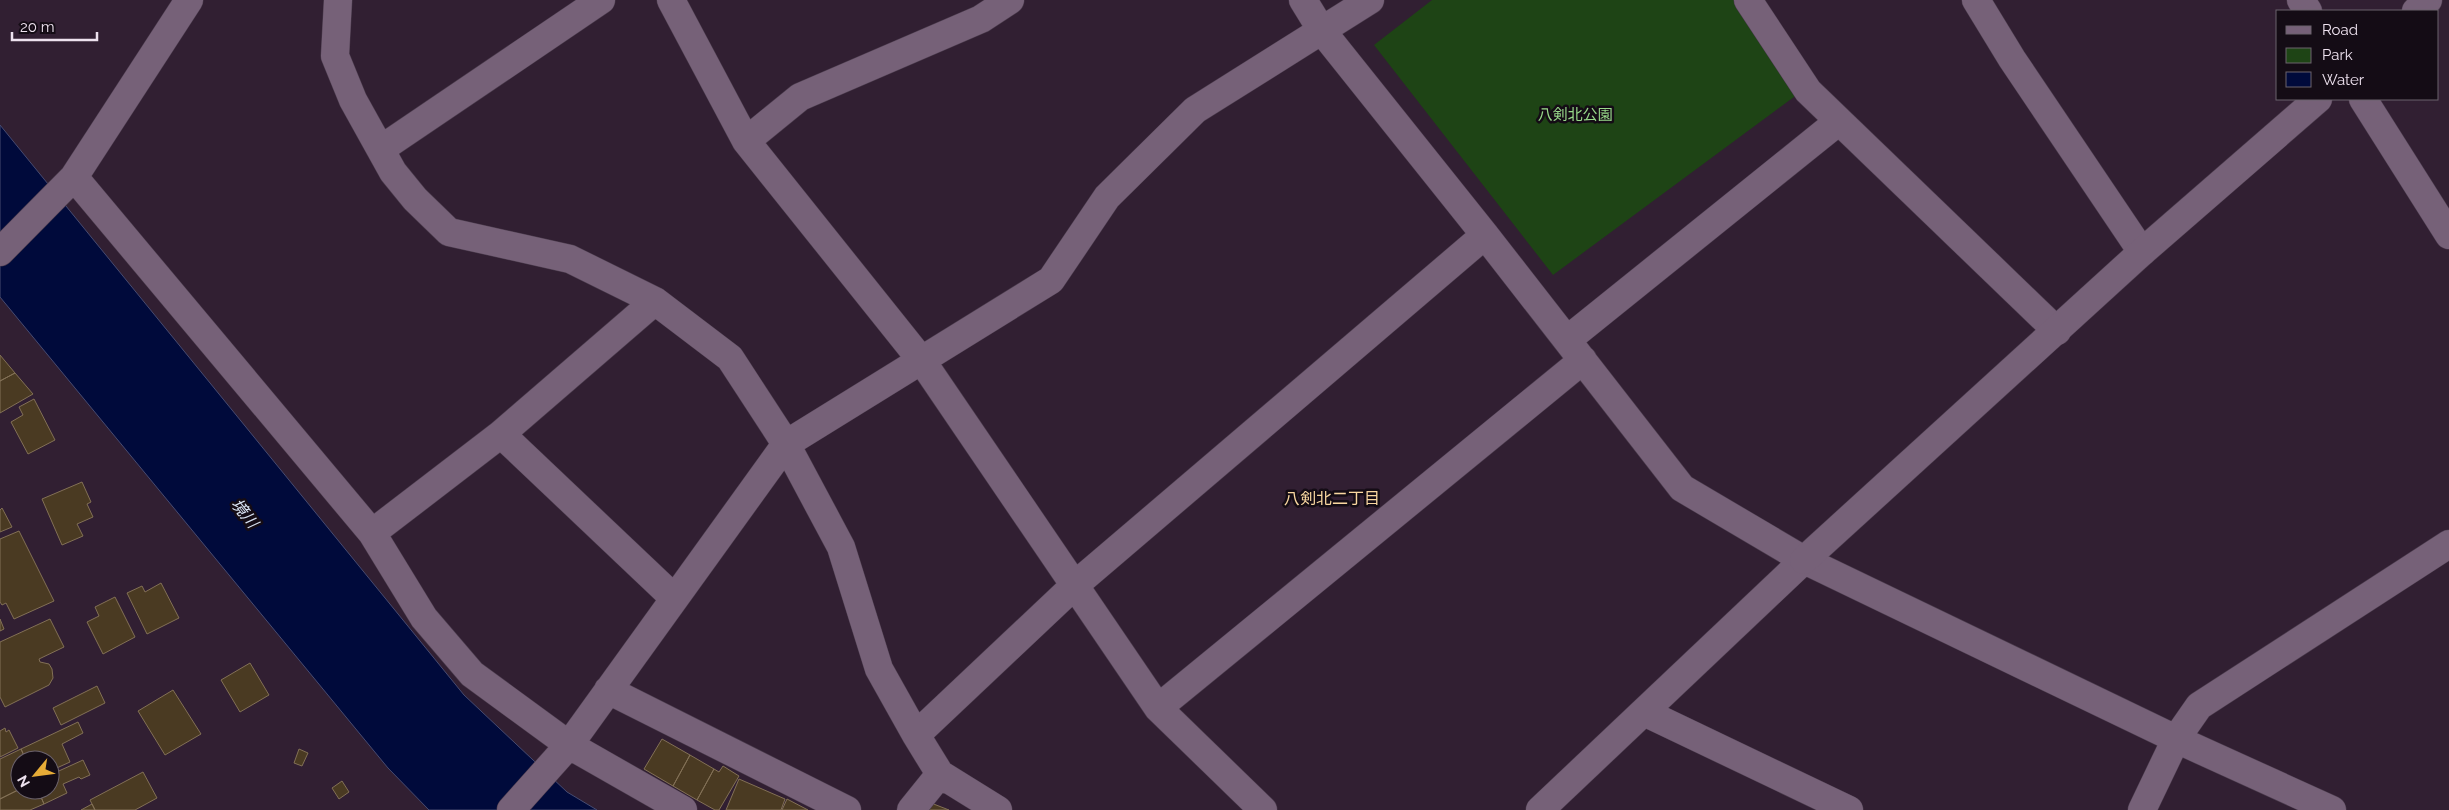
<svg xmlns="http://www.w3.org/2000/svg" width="2449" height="810" font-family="Raleway,'Noto Sans JP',sans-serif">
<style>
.green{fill:#1e4415}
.water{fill:#000a3b;stroke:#474b71}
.building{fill:#4a3a22;stroke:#827056}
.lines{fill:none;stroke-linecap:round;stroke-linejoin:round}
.minor-casing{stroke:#4b3c4d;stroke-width:29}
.tertiary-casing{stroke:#4b3c4d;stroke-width:29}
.minor{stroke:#766178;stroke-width:28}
.tertiary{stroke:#766178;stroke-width:28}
.labels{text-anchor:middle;stroke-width:5;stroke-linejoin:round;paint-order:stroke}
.park-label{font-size:15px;fill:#98d98a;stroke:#140c15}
.neighbourhood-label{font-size:16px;fill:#f9d7a0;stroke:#140c15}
.water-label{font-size:16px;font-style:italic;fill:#dae4f5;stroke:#140c15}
</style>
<rect width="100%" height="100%" fill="#311f32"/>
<path class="green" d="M1432,0H1736L1798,94L1553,275L1374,45Z"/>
<path class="water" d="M0,125L464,695L567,792L597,810H429L388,768L0,297Z"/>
<path class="building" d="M0,355L15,373L0,381Z
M15,373L33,394L0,413V381Z
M34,399L55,440L28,454L11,422L23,415L19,407Z
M82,482L91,502L87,504L93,517L77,524L83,536L62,545L42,499Z
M2,508L12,527L0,532V510Z
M19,531L54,601L14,619L6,603L2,605L0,602V539Z
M161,583L179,618L147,634L127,593L142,586L145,592Z
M115,597L135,637L103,654L87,622L99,616L95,607Z
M0,619L4,629L0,631Z
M50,619L64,647L39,659L40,662L49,664L52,669L53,678L49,685L5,707L0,697V642Z
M250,663L269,695L240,712L221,680Z
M97,686L105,703L61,725L53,708Z
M173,690L201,734L165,755L138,711Z
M78,722L83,733L62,744L70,762L50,771V760H44L43,757L36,760H26L21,749Z
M5,728L6,732L9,730L18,748L0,757V731Z
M662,739L690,755L673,786L644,769Z
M21,749L26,760H20V789L0,799V759Z
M299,749L308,753L302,766L294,763Z
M690,755L714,769L697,800L673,786Z
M83,760L90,775L81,779L79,777L63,784L67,793L44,804L38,790H50V775Z
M723,766L739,776L719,810H715L697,800L714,769L719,772Z
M143,772L157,798L135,810H95L90,800Z
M739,779L785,799L781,810H726Z
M342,781L349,792L339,799L332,788Z
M20,789L38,790L44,804L30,810H0V799Z
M787,799L808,810H782Z
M931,803L949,810H928Z
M92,804L95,810H81Z"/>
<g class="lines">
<g class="minor-casing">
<path id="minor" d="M338,0L335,56L353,100L393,172L415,199L449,232L570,259L655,301L730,358L786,444L841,547L879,669L916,735L940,774L998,810
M671,0L746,141L922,361L1158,708L1263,810
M1303,0L1322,31L1485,235L1682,488L1804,560L2176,739L2332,810
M1748,0L1808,91L2057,331
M1976,0L2012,59L2142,252
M2301,0L2308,11
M2363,99L2449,235
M746,141L800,97L981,19L1010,0
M381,149L601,0
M74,177L372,533L424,618L472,674L569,745L683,810
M0,252L74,177L189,0
M1567,340L1839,121
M501,434L674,598
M372,533L501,434L655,301
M608,690L847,810
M1158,708L1583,360
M1644,712L1849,810
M916,735L1075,585L1485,235
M511,810L569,745L786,444L1051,280L1107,197L1195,110L1370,0
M911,810L940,774
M1540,810L1804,560
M2142,810L2176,739L2199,706L2449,544"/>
</g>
<g class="tertiary-casing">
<path id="tertiary" d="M2416,11L2428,0
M1804,560L2142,252L2318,99"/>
</g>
<use href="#minor" class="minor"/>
<use href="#tertiary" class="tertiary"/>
</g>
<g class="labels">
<g class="park-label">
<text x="1575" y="120">八剣北公園</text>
</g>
<g class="neighbourhood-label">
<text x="1332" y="504">八剣北二丁目</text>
</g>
<g class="water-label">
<text transform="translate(245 513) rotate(51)" y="6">境川</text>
</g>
</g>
<rect x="2276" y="10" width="162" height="90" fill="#140c15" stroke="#6b626c"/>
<rect x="2286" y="26" width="25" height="8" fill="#766178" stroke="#6b626c"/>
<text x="2322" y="35" font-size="15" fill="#eee2ef">Road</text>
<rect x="2286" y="48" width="25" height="15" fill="#1e4415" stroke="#6b626c"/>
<text x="2322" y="60" font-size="15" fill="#eee2ef">Park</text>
<rect x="2286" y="72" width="25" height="15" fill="#000a3b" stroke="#6b626c"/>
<text x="2322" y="85" font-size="15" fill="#eee2ef">Water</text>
<g transform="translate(35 775) rotate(241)"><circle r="24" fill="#140c15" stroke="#6b626c"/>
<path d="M0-4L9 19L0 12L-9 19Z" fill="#e7ac37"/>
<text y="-8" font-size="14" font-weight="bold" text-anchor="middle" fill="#eee2ef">N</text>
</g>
<path d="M12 32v8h85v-8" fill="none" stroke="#eee2ef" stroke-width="2.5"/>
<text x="20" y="32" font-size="15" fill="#eee2ef" stroke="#140c15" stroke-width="4" paint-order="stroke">20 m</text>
</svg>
